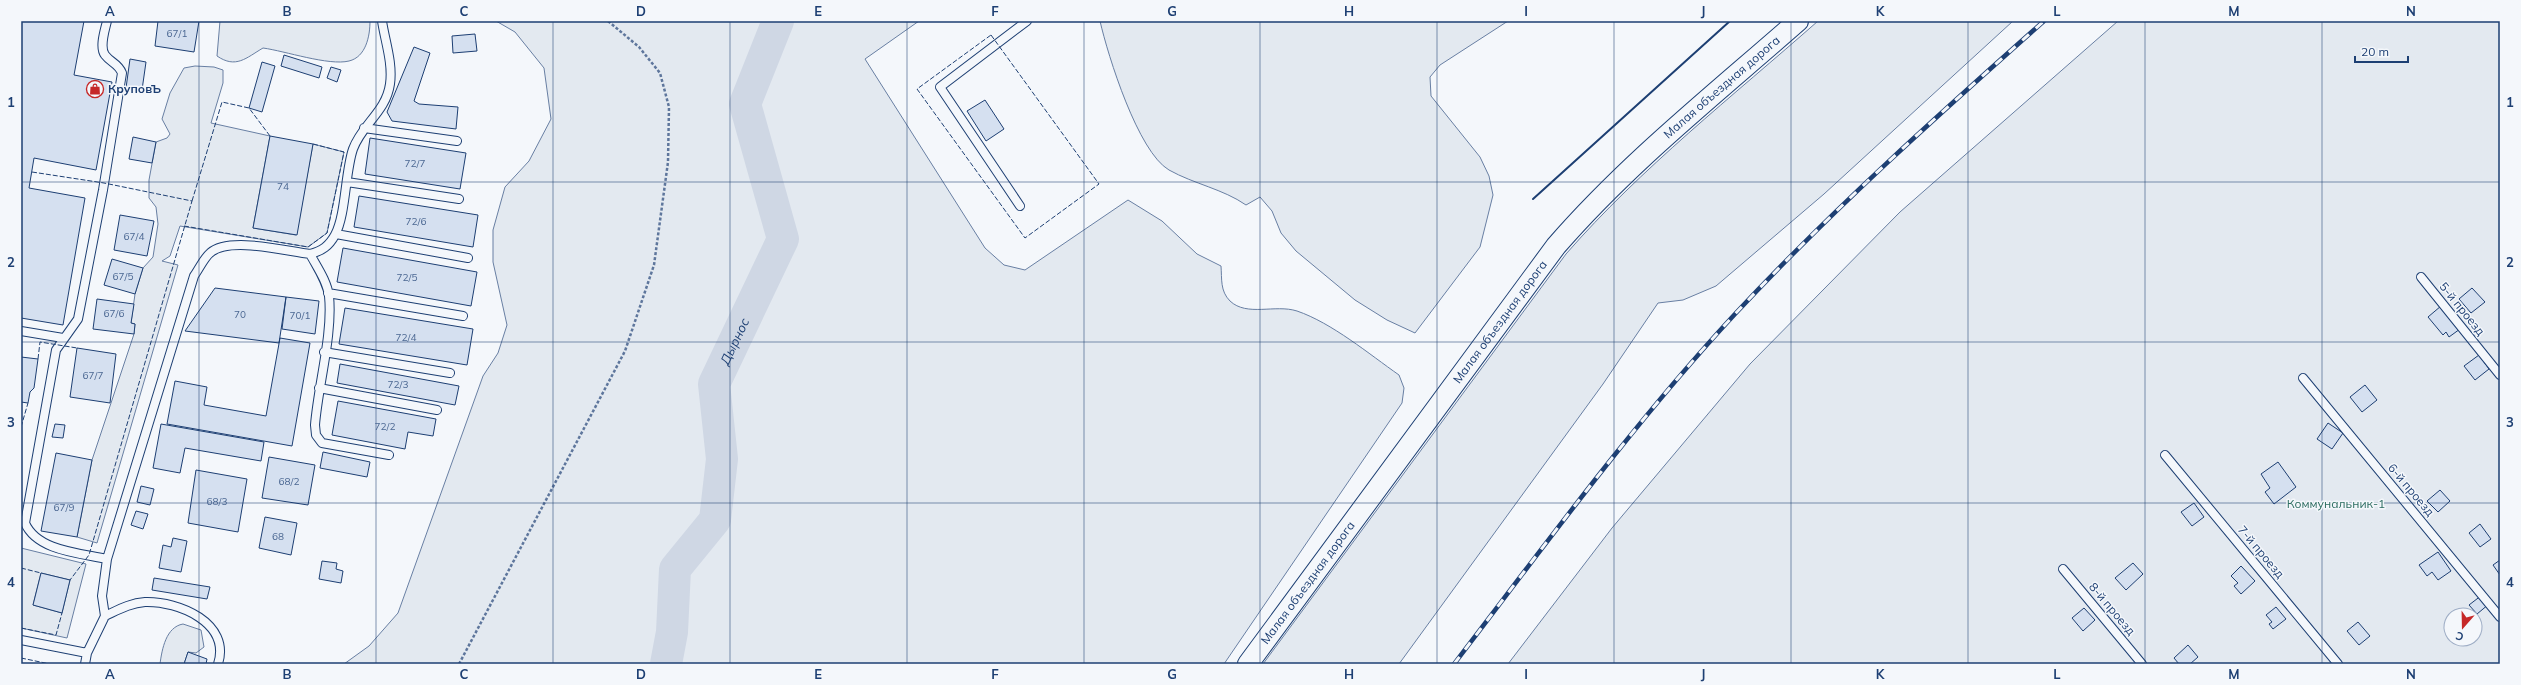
<svg xmlns="http://www.w3.org/2000/svg" width="2521" height="685" font-family="Mulish,sans-serif">
<style>
.green{fill:#e3e9f0;stroke:#687fa3;fill-rule:evenodd}
.lines{fill:none;stroke-linecap:round;stroke-linejoin:round}
.river{stroke:#cfd7e4;stroke-width:32}
.building{fill:#d5e0f0;stroke:#1d3f73}
.service-casing{stroke:#1d3f73;stroke-width:10}
.tertiary-casing{stroke:#1d3f73;stroke-width:22}
.path{stroke:#5e769c;stroke-width:2.5;stroke-dasharray:3 2;stroke-linecap:butt}
.service{stroke:#f4f7fb;stroke-width:8}
.tertiary{stroke:#f4f7fb;stroke-width:20}
.rail-casing{stroke:#1d3f73;stroke-width:4.5}
.rail{stroke:#f4f7fb;stroke-width:3;stroke-dasharray:9;stroke-linecap:butt}
.fence{stroke:#1d3f73;stroke-width:1;stroke-dasharray:5 2;stroke-linecap:butt}
.wall{stroke:#1d3f73;stroke-width:2}
.grid{fill:none;stroke:#1d3f73;stroke-width:1;stroke-opacity:0.55}
.labels{text-anchor:middle;stroke-width:3;stroke-linejoin:round;paint-order:stroke}
.number-label{font-size:10px;fill:#4b6792}
.street-label{font-size:12px;fill:#1d3f73;stroke:#f4f7fb}
.poi-label{font-size:12px;font-weight:bold;fill:#1d3f73;stroke:#f4f7fb;text-anchor:start}
.park-label{font-size:12px;fill:#2c6c60;stroke:#f4f7fb}
.water-label{font-size:13px;font-style:italic;fill:#1d3f73;stroke:#f4f7fb}
.neatline{fill:none;stroke:#1d3f73;stroke-width:1.5}
.grid-label{font-size:13px;text-anchor:middle;font-weight:bold;fill:#1d3f73}
</style>
<rect width="100%" height="100%" fill="#f4f7fb"/>
<path class="green" d="M220,21H370C370,36 366,57 349,61C329,66 285,51 263,48C246,58 236,69 217,56Z
M496,21H919L865,59L985,248L1004,265L1025,270L1128,200L1162,221L1197,254L1221,266C1222,279 1220,291 1230,301C1247,317 1275,304 1297,311C1332,323 1369,354 1399,375L1404,388L1402,403L1224,664H344L369,646L398,613L483,376L498,353L507,325L493,262V230L505,187L529,161L551,119L544,68L515,32Z
M1100,21H1508L1440,65L1430,77L1431,96L1480,157L1489,176L1493,195L1480,247L1415,333L1387,320L1355,300L1296,251L1281,233L1272,211L1260,197L1246,205C1223,189 1194,184 1169,170C1138,152 1108,56 1100,21Z
M1818,21H2013L1824,194L1716,286L1683,300L1658,303L1603,384L1399,664H1263L1566,254C1641,168 1733,96 1818,21Z
M2118,21H2500V664H1508L1612,528L1750,364L1900,212ZM2451,615H2475V639H2451Z
M195,66L214,67L223,70V83L211,123L270,136L253,228L296,235L313,144L344,152L327,233L308,247L180,226L170,256L162,261L178,265L97,543L77,537L92,460L134,334L135,324L131,323L135,294L143,268L153,257L158,224L156,207L149,198V180L156,142L167,138L170,134L162,119L170,93L184,68Z
M21,548L86,564L67,638L21,628ZM41,573L70,580L62,613L33,605Z
M183,624L201,630L204,647L196,653L188,652L184,664H160C162,649 166,627 183,624Z"/>
<g class="lines">
<path class="river" id="s1" d="M666,664L672,632L675,569L715,520L722,459L714,384L783,239L745,104L778,21"/>
</g>
<path class="building" d="M21,21H84L74,75L112,82L96,170L34,158L29,188L85,198L63,325L21,318Z
M158,21H199L194,52L155,46Z
M475,34L477,51L453,53L452,36Z
M414,47L430,53L414,101L419,104L458,107L456,129L392,121L387,112Z
M284,55L322,67L319,78L281,66Z
M130,59L146,62L142,90L126,88Z
M262,62L275,66L262,112L249,108Z
M331,67L341,70L337,82L327,78Z
M985,100L1004,129L986,141L967,111Z
M270,136L313,144L297,235L253,228Z
M133,137L156,142L152,163L129,159Z
M370,138L466,153L460,189L365,174Z
M359,196L478,215L473,247L354,227Z
M120,215L154,221L147,256L114,250Z
M343,248L477,272L471,306L337,282Z
M112,259L143,268L135,294L104,285Z
M215,288L286,297L279,343L185,331Z
M2472,288L2485,302L2471,313L2459,299Z
M286,297L319,301L315,334L282,329Z
M97,299L134,304L131,323L135,324L134,334L93,329Z
M2441,306L2460,329L2449,337L2446,332L2443,335L2428,317Z
M345,308L473,329L467,365L339,344Z
M280,338L310,343L292,446L167,424L175,381L207,387L204,405L266,416Z
M77,348L116,354L110,403L70,397Z
M2479,355L2489,369L2475,380L2464,366Z
M21,357L38,359L34,388L30,392L28,403L21,402Z
M340,364L459,386L455,405L337,383Z
M2365,385L2377,400L2362,412L2350,397Z
M338,401L436,419L433,436L408,432L405,449L332,435Z
M2328,423L2343,433L2332,449L2317,439Z
M55,424L65,425L63,438L52,437Z
M161,424L264,442L261,461L185,448L180,473L153,468Z
M323,452L370,462L367,477L320,468Z
M56,453L92,460L77,537L41,531Z
M269,457L315,465L308,505L262,498Z
M2278,462L2296,487L2274,504L2265,492L2270,488L2261,474Z
M196,470L247,479L238,532L188,523Z
M141,486L154,489L150,505L137,502Z
M2440,490L2450,501L2438,512L2427,501Z
M2194,503L2204,517L2192,526L2181,512Z
M136,511L148,514L143,529L131,525Z
M265,517L297,523L291,555L259,548Z
M2480,524L2491,539L2480,547L2469,533Z
M173,538L187,541L181,572L159,568L163,545L171,547Z
M2438,552L2451,571L2438,580L2432,572L2427,576L2419,565Z
M2500,560V575L2493,565Z
M322,561L337,563L336,569L343,571L341,583L319,579Z
M2133,563L2143,574L2126,590L2115,578Z
M2241,566L2255,581L2241,594L2234,586L2238,583L2231,576Z
M41,573L70,580L62,613L33,605Z
M154,578L210,587L207,599L152,590Z
M2482,595L2489,604L2477,614L2469,605Z
M2276,607L2286,619L2273,629L2269,624L2272,622L2266,615Z
M2084,608L2095,620L2083,631L2072,618Z
M2358,622L2370,636L2359,645L2347,631Z
M2188,645L2198,657L2190,664H2179L2174,658Z
M188,652L207,659L206,664H184Z"/>
<g class="lines">
<g class="service-casing">
<path id="service" d="M107,21C105,30 99,47 105,55C111,63 118,63 122,73L103,190L78,319L56,350L25,523C37,551 80,553 107,559
M364,128L457,141
M347,182L459,199
M1020,206L940,87L1027,21
M336,234L468,258
M310,254C317,267 327,281 329,296C333,334 318,386 315,425L316,435L322,443L389,455
M2421,277L2500,375
M328,293L463,316
M21,331L63,338
M324,352L450,373
M2303,378L2500,617
M319,388L437,410
M2165,455L2338,664
M2063,569L2142,664
M105,616C118,610 130,603 145,602C179,601 231,623 218,664
M21,640L87,653
M85,664L87,653L105,616L102,596L107,559L194,276C199,269 204,258 210,253C229,236 285,251 310,254C322,251 329,246 335,235C346,215 345,172 353,149C362,124 386,112 390,84C393,63 385,41 382,21"/>
</g>
<g class="tertiary-casing">
<g id="tertiary">
<path id="s2" d="M1248,664L1556,246C1628,163 1715,94 1798,21"/>
</g>
</g>
<path class="path" d="M459,664L625,351L654,265L668,162L669,107L660,73L639,47L608,21"/>
<use href="#service" class="service"/>
<use href="#tertiary" class="tertiary"/>
<g class="rail-casing">
<path id="rail" d="M1454,664C1545,545 1633,424 1735,314C1832,210 1937,116 2044,21"/>
</g>
<use href="#rail" class="rail"/>
<path class="fence" d="M991,35L1099,184L1025,238L917,89Z
M32,172L104,183L192,201L89,555L70,580
M192,201L222,102L249,108L270,136
M184,226L308,247L327,233L344,152L313,144
M38,359L40,342L77,348
M21,427L28,403
M21,568L41,573
M21,628L56,635L62,613
M21,658L50,664"/>
<path class="wall" d="M1533,199L1730,21"/>
</g>
<path class="grid" d="M199,21V664M376,21V664M553,21V664M730,21V664M907,21V664M1084,21V664M1260,21V664M1437,21V664M1614,21V664M1791,21V664M1968,21V664M2145,21V664M2322,21V664M21,182H2500M21,342H2500M21,503H2500"/>
<defs>
<g id="shop-ring" transform="scale(0.9)"><circle r="9.5" fill="#f4f7fb" stroke="#c62828" stroke-width="1.5"/><path d="M-5-2.5h2.3a2.7 3.5 0 0 1 5.4 0H5L5.5 6h-11ZM-1.5-2.5h3a1.5 2.3 0 0 0-3 0Z" fill="#c62828"/></g>
</defs>
<g fill-rule="evenodd">
<use href="#shop-ring" x="95" y="89"/>
</g>
<g class="labels">
<g class="number-label">
<text x="177" y="37">67/1</text>
<text x="415" y="167">72/7</text>
<text x="283" y="190">74</text>
<text x="416" y="225">72/6</text>
<text x="134" y="240">67/4</text>
<text x="123" y="280">67/5</text>
<text x="407" y="281">72/5</text>
<text x="114" y="317">67/6</text>
<text x="240" y="318">70</text>
<text x="300" y="319">70/1</text>
<text x="406" y="341">72/4</text>
<text x="93" y="379">67/7</text>
<text x="398" y="388">72/3</text>
<text x="385" y="430">72/2</text>
<text x="289" y="485">68/2</text>
<text x="217" y="505">68/3</text>
<text x="64" y="511">67/9</text>
<text x="278" y="540">68</text>
</g>
<g class="street-label">
<text dy="4" stroke="none"><textPath href="#s2" startOffset="749">Малая объездная дорога</textPath></text>
<text transform="translate(2462 309) rotate(51)" y="4">5-й проезд</text>
<text dy="4" stroke="none"><textPath href="#s2" startOffset="425">Малая объездная дорога</textPath></text>
<text transform="translate(2411 490) rotate(50)" y="4">6-й проезд</text>
<text transform="translate(2261 552) rotate(50)" y="4">7-й проезд</text>
<text dy="4" stroke="none"><textPath href="#s2" startOffset="101">Малая объездная дорога</textPath></text>
<text transform="translate(2112 609) rotate(50)" y="4">8-й проезд</text>
</g>
<g class="poi-label">
<text x="108" y="93">КруповЪ</text>
</g>
<g class="park-label">
<text x="2336" y="508">Коммунальник-1</text>
</g>
<g class="water-label">
<text dy="5" stroke="none"><textPath href="#s1" startOffset="343">Дырнос</textPath></text>
</g>
</g>
<rect width="2521" height="685" fill="none" stroke="#f4f7fb" stroke-width="44"/>
<g transform="translate(2463 627) rotate(200)"><circle r="19" fill="#f4f7fb" stroke="#9eadc5"/>
<path d="M0-3L7 15L0 10L-7 15Z" fill="#c62828"/>
<text y="-6" font-size="11" font-weight="bold" text-anchor="middle" fill="#1d3f73">С</text>
</g>
<path d="M2355 56v6h53v-6" fill="none" stroke="#1d3f73" stroke-width="2"/>
<text x="2361" y="56" font-size="12" fill="#1d3f73" stroke="#f4f7fb" stroke-width="3" paint-order="stroke">20 m</text>
<rect x="22" y="22" width="2477" height="641" class="neatline"/>
<g class="grid-label">
<text x="110" y="16">A</text>
<text x="287" y="16">B</text>
<text x="464" y="16">C</text>
<text x="641" y="16">D</text>
<text x="818" y="16">E</text>
<text x="995" y="16">F</text>
<text x="1172" y="16">G</text>
<text x="1349" y="16">H</text>
<text x="1526" y="16">I</text>
<text x="1703" y="16">J</text>
<text x="1880" y="16">K</text>
<text x="2057" y="16">L</text>
<text x="2234" y="16">M</text>
<text x="2411" y="16">N</text>
<text x="11" y="107">1</text>
<text x="2510" y="107">1</text>
<text x="11" y="267">2</text>
<text x="2510" y="267">2</text>
<text x="11" y="427">3</text>
<text x="2510" y="427">3</text>
<text x="11" y="587">4</text>
<text x="2510" y="587">4</text>
<text x="110" y="679">A</text>
<text x="287" y="679">B</text>
<text x="464" y="679">C</text>
<text x="641" y="679">D</text>
<text x="818" y="679">E</text>
<text x="995" y="679">F</text>
<text x="1172" y="679">G</text>
<text x="1349" y="679">H</text>
<text x="1526" y="679">I</text>
<text x="1703" y="679">J</text>
<text x="1880" y="679">K</text>
<text x="2057" y="679">L</text>
<text x="2234" y="679">M</text>
<text x="2411" y="679">N</text>
</g>
</svg>
